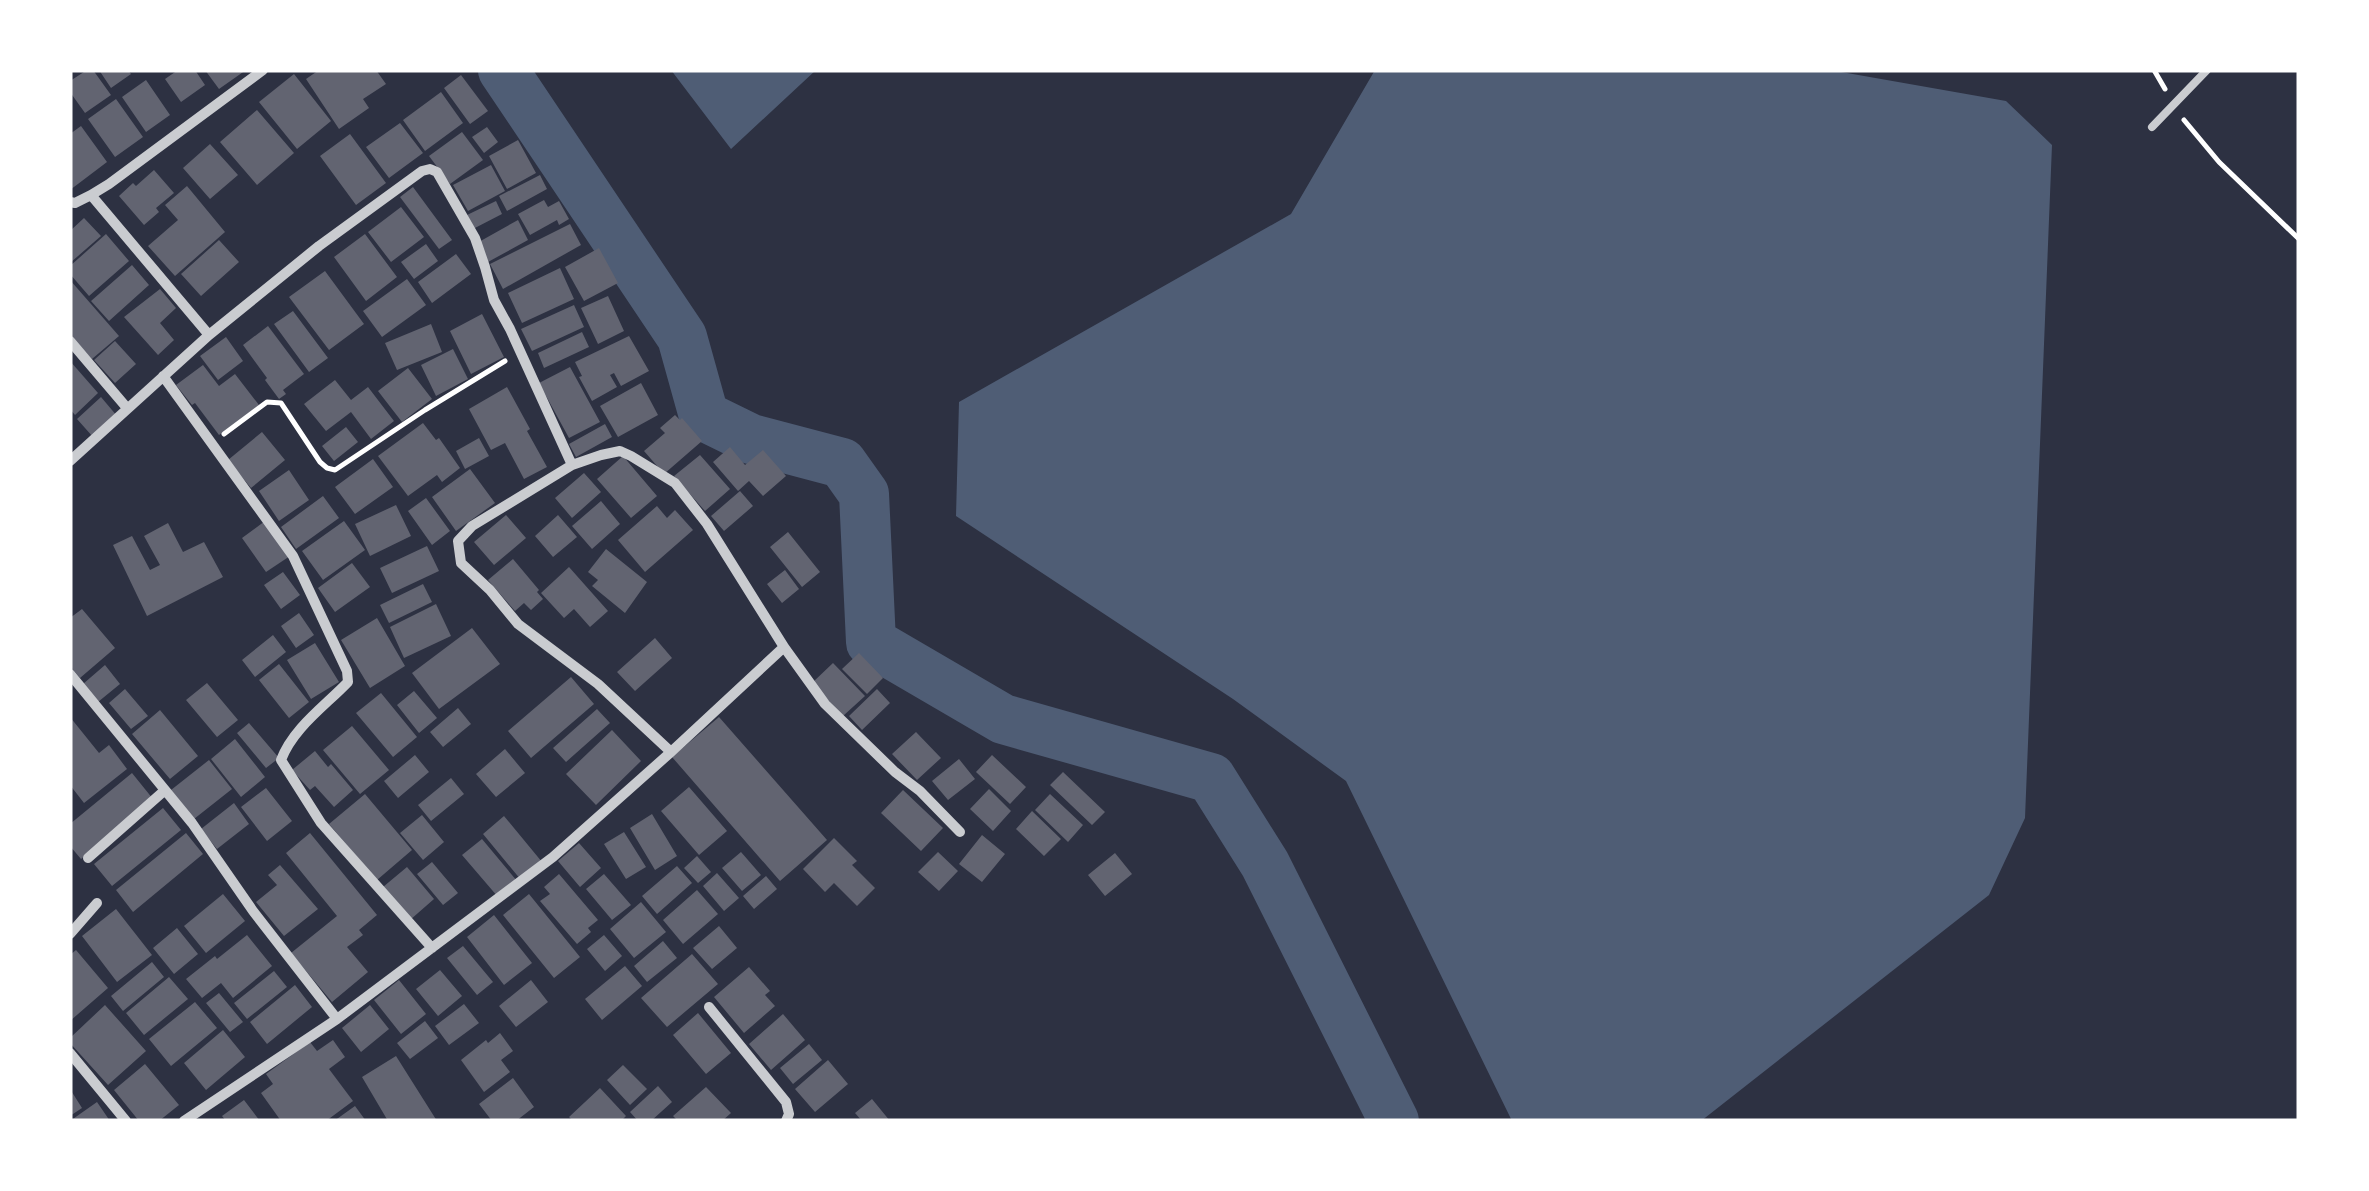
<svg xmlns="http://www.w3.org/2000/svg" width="2369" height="1191" font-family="'Work Sans',sans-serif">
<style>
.water{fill:#4f5d75}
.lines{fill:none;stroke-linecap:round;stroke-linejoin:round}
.river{stroke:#4f5d75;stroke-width:50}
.building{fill:#626471}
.path{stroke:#fff;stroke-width:5}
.service{stroke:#caccd0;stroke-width:8}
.minor{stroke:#caccd0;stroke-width:10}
</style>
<rect width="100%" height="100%" fill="#2d3142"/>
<path class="water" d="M671,70H816L731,149Z
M1375,70H1830L2006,101L2052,145L2025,818L1989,895L1701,1121H1512L1346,781L1233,699L956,516L959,402L1291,214Z"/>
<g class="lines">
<path class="river" d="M503,70L682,337L704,416L751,439L842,463L864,494L871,642L1003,719L1211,778L1265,864L1394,1121"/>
</g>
<path class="building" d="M87,70H93L111,95L85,113L70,92V81Z
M99,70H128L131,74L111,88Z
M178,70H195L205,85L181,102L165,79Z
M205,70H246L219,89Z
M319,70H376L386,84L363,99L369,108L339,129L306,79Z
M294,74L331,121L297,149L259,102Z
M461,75L488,111L470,124L444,88Z
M146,80L170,115L146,132L122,97Z
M441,92L463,123L425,151L403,120Z
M116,99L143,137L115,157L88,119Z
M257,110L294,153L257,185L220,142Z
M400,123L423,153L389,178L366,147Z
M81,126L107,162L70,190V134Z
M487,127L498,142L484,153L472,137Z
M462,132L483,160L450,184L429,156Z
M350,134L386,183L356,205L320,156Z
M518,140L536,173L507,189L489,156Z
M210,144L238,175L210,199L183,168Z
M491,165L505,191L468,211L453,185Z
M154,170L174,193L156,208L159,212L144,225L119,196L133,183L136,186Z
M540,175L547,189L507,211L499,196Z
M187,186L225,232L175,276L148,246L178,220L165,205Z
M413,187L452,240L439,249L400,197Z
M544,200L548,207L559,201L569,219L559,225L557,220L530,235L518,214Z
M496,201L502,214L473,229L467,215Z
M401,207L424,237L391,262L368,232Z
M84,218L101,236L70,263V231Z
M518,220L528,240L488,262L477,243Z
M570,224L581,245L503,289L490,264Z
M106,234L129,261L89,296L70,274V266Z
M365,234L397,277L366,301L334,257Z
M219,240L239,262L201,296L181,274Z
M426,244L438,261L414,279L401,262Z
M599,248L618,283L584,301L565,267Z
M456,254L471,274L432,303L418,282Z
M132,265L149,285L109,321L91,301Z
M560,268L574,299L522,323L508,293Z
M325,271L364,324L329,350L289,297Z
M407,279L426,305L382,337L363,311Z
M70,280L119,336L92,359L70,335Z
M160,289L176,308L160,323L174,340L158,355L124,317Z
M608,296L624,331L598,344L581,308Z
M574,305L584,327L532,351L521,329Z
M293,311L328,358L309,372L274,324Z
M482,314L504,357L471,374L450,331Z
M431,324L442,352L397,370L385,343Z
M268,326L304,374L283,390L286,394L279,399L265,380L267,378L243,345Z
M582,332L589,347L544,368L538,353Z
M629,336L649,371L621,386L614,373L610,375L617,387L592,401L579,377L582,376L575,362Z
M226,337L243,361L218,380L200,356Z
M115,341L136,364L115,383L94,360Z
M453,349L468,379L436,396L421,365Z
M70,361L98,393L75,415L70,409Z
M203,365L219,386L235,374L259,405L219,435L195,403L192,405L176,385Z
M570,367L600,422L569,438L539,383Z
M408,368L432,399L402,422L378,391Z
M335,380L351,400L368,387L394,421L371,439L351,412L326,431L304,404Z
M641,383L658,415L618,437L600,406Z
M507,387L530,429L527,431L547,467L524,479L505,443L491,450L469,409Z
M101,397L117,416L93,437L77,419Z
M675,415L680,420L682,418L702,441L664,474L644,451L665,433L660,428Z
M423,423L436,440L439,438L460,468L442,482L437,475L408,496L378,456Z
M605,424L612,437L576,457L569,444Z
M346,427L358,442L334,461L322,446Z
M262,432L285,460L251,488L228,460Z
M479,438L489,456L465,469L456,451Z
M730,447L745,465L763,450L786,476L763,496L749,481L738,491L713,462Z
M700,455L730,489L705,511L674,476Z
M623,456L657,496L631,518L597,479Z
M373,459L393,487L355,514L335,487Z
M470,469L495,503L456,531L432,497Z
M289,470L309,500L279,521L259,491Z
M584,473L601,492L572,518L555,498Z
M740,491L753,506L724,531L711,516Z
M323,496L339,518L296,549L281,527Z
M426,498L450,531L432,545L408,511Z
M601,501L620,524L592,549L572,526Z
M396,505L411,536L370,556L355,524Z
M657,506L667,518L675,510L693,530L645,572L618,540Z
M506,515L526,538L494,565L474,542Z
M558,515L577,537L553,557L535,536Z
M265,521L290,556L266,572L242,538Z
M344,521L365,550L323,580L302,551Z
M168,523L183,552L204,542L223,577L147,616L113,545L132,536L150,570L160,565L144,536Z
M788,532L820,572L802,587L770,547Z
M427,546L439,571L392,593L380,568Z
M606,549L647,582L625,613L592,586L598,580L588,572Z
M513,559L539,590L537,592L543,599L531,610L524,603L515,611L488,580Z
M352,563L370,587L335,612L318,588Z
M569,567L608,611L590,627L574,609L564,618L541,593Z
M785,570L799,589L782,603L767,584Z
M283,572L300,595L281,609L264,585Z
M423,584L432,602L389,623L380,605Z
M436,604L451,636L404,658L390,627Z
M82,609L115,648L80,678L70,666V618Z
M299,613L314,635L296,648L281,626Z
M377,618L405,666L370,688L341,640Z
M472,628L500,664L439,709L412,673Z
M273,635L286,652L255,677L242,660Z
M655,638L672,658L635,691L617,672Z
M315,643L339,682L311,699L287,660Z
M859,653L883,678L867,694L842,669Z
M833,663L865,696L843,716L812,683Z
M279,664L309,702L289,718L259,680Z
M105,665L120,684L98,702L83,684Z
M571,677L594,704L531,758L508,731Z
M207,683L238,720L217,737L186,700Z
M125,689L148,716L131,729L109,703Z
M877,689L890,703L862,730L849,716Z
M414,691L437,718L419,733L397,705Z
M381,693L417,737L393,757L356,713Z
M458,708L471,724L443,747L430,732Z
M597,709L610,723L566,762L553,748Z
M160,710L198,756L170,779L132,734Z
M70,717L99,753L109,745L127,769L84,803L70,785Z
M719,717L827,840L780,881L672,757Z
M249,723L279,758L266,768L237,733Z
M352,726L389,770L360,794L323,750Z
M612,730L641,761L596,805L566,774Z
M916,732L941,758L917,780L892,754Z
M235,739L265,777L241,797L211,759Z
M505,749L525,773L496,797L476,774Z
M315,751L328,767L331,764L353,790L334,807L315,786L310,790L292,770Z
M415,755L429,772L398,798L384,781Z
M992,755L1026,787L1010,804L976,772Z
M959,759L975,779L948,800L932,781Z
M209,760L232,789L194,819L171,790Z
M1063,772L1105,812L1092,825L1050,785Z
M132,773L153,799L81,859L70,846V824Z
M451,778L464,794L431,821L418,805Z
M689,787L727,831L699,855L661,811Z
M266,788L292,821L267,841L241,807Z
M989,789L1011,811L993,831L970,809Z
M903,790L943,828L921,851L881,813Z
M365,794L412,850L377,880L329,824Z
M1050,794L1083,825L1068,842L1035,810Z
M234,803L249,824L217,849L201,829Z
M163,808L181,830L112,886L94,864Z
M1032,811L1061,839L1044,856L1016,829Z
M652,814L677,856L655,870L630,828Z
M422,815L444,842L423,860L400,833Z
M504,816L542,862L521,880L483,834Z
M624,832L646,867L626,879L604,844Z
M186,833L203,854L133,912L116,890Z
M310,833L377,915L359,930L363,935L347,947L368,972L332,1002L291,953L337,916L286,853Z
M982,835L1005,854L982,882L959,864Z
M834,838L857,861L852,865L875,888L857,906L834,883L825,892L803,869Z
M482,839L517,881L498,897L462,855Z
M579,843L601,868L580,887L558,861Z
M741,852L761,875L742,891L722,868Z
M938,852L958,871L939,891L918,872Z
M1115,853L1132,874L1105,896L1088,875Z
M697,856L711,872L698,883L684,868Z
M432,862L458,893L443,905L417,874Z
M280,865L318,909L284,936L256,902L277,885L268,875Z
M677,866L692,883L657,914L642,896Z
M407,867L434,899L410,920L383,887Z
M717,873L739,898L724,911L703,886Z
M559,874L598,920L588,928L591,932L577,944L540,901L550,894L544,887Z
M604,874L631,905L612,920L586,889Z
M766,876L777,889L754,909L743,896Z
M697,890L718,914L683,944L663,920Z
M223,894L245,921L206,953L184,926Z
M529,894L580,957L554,978L503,915Z
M641,902L666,932L634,958L610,929Z
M116,909L152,955L117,982L82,936Z
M494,915L532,963L504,985L467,937Z
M719,926L737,948L712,969L693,948Z
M177,928L198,954L174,974L153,948Z
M247,935L272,966L233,998L221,983L202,998L186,979L215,956L217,959Z
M604,935L622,956L605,971L587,949Z
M663,941L677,958L647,982L634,966Z
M463,946L493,982L477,995L447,958Z
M76,950L108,988L70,1021V955Z
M692,954L718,984L667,1027L641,998Z
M152,962L164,977L123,1011L111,996Z
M625,966L642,986L602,1020L585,999Z
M749,967L770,991L765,995L775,1006L744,1033L714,997Z
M440,970L462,996L438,1016L416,989Z
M274,971L287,987L247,1019L234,1003Z
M169,977L188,999L144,1035L126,1013Z
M399,980L426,1014L401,1034L374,1000Z
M531,980L548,1002L516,1027L499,1006Z
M295,985L312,1007L267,1044L250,1022Z
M219,993L243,1022L230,1032L206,1003Z
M195,1002L217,1028L171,1066L149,1039Z
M464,1004L479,1023L449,1045L435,1026Z
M105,1005L146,1051L108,1085L70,1043V1038Z
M370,1005L389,1029L361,1052L342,1028Z
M698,1013L731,1053L706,1074L673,1035Z
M783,1014L805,1040L771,1070L749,1044Z
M425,1021L438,1038L410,1059L397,1043Z
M223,1030L245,1057L206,1090L184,1063Z
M500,1033L513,1051L501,1060L510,1072L484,1092L461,1060L486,1040L488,1043Z
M333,1040L345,1057L329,1069L353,1101L326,1121H281L261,1093L273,1084L266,1074L310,1042L317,1051Z
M809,1044L822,1060L793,1084L780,1068Z
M396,1056L437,1121H388L362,1077Z
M828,1060L848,1084L815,1112L795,1089Z
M145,1064L179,1105L159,1121H139L114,1090Z
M623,1065L647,1089L630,1105L607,1080Z
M513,1078L534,1107L516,1121H492L479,1104Z
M658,1086L672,1102L651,1121H638L630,1112Z
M706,1087L731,1113L722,1121H678L673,1116Z
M600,1088L626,1116L621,1121H573L569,1117Z
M70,1089L82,1108L70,1116Z
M872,1099L890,1121H862L855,1113Z
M244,1100L260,1121H226L222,1116Z
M97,1102L110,1121H70Z
M355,1106L366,1121H334Z"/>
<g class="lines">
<path class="path" d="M2154,70L2165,89
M2184,120L2219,162L2299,239
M224,434L267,402L281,403L320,462L327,468L335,470L425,410L505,361"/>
<path class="service" d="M2152,127L2207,70"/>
<path class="minor" d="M91,195L109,184L263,70
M70,202L75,203L91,195L209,335
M70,341L127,408
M163,376L293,556L347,671L348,682C325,706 293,728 281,760L321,823L432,948
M70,461L209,335L319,246L422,171L430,169L437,172L475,238L485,267L494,300L510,329L572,465
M70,674L192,823L253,911L337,1019
M671,752L598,684L518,624L490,590L461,563L458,541L472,526L572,465L601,455L620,451L631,456L675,483L707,524L784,647L825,704L895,772L920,791L960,832
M88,858L164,791
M70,934L97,903
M709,1007L786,1102L789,1114L786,1121
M70,1053L126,1121
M184,1121L337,1019L553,857L671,752L784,647"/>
</g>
<rect width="2369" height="1191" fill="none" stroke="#ffffff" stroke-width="145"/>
</svg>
